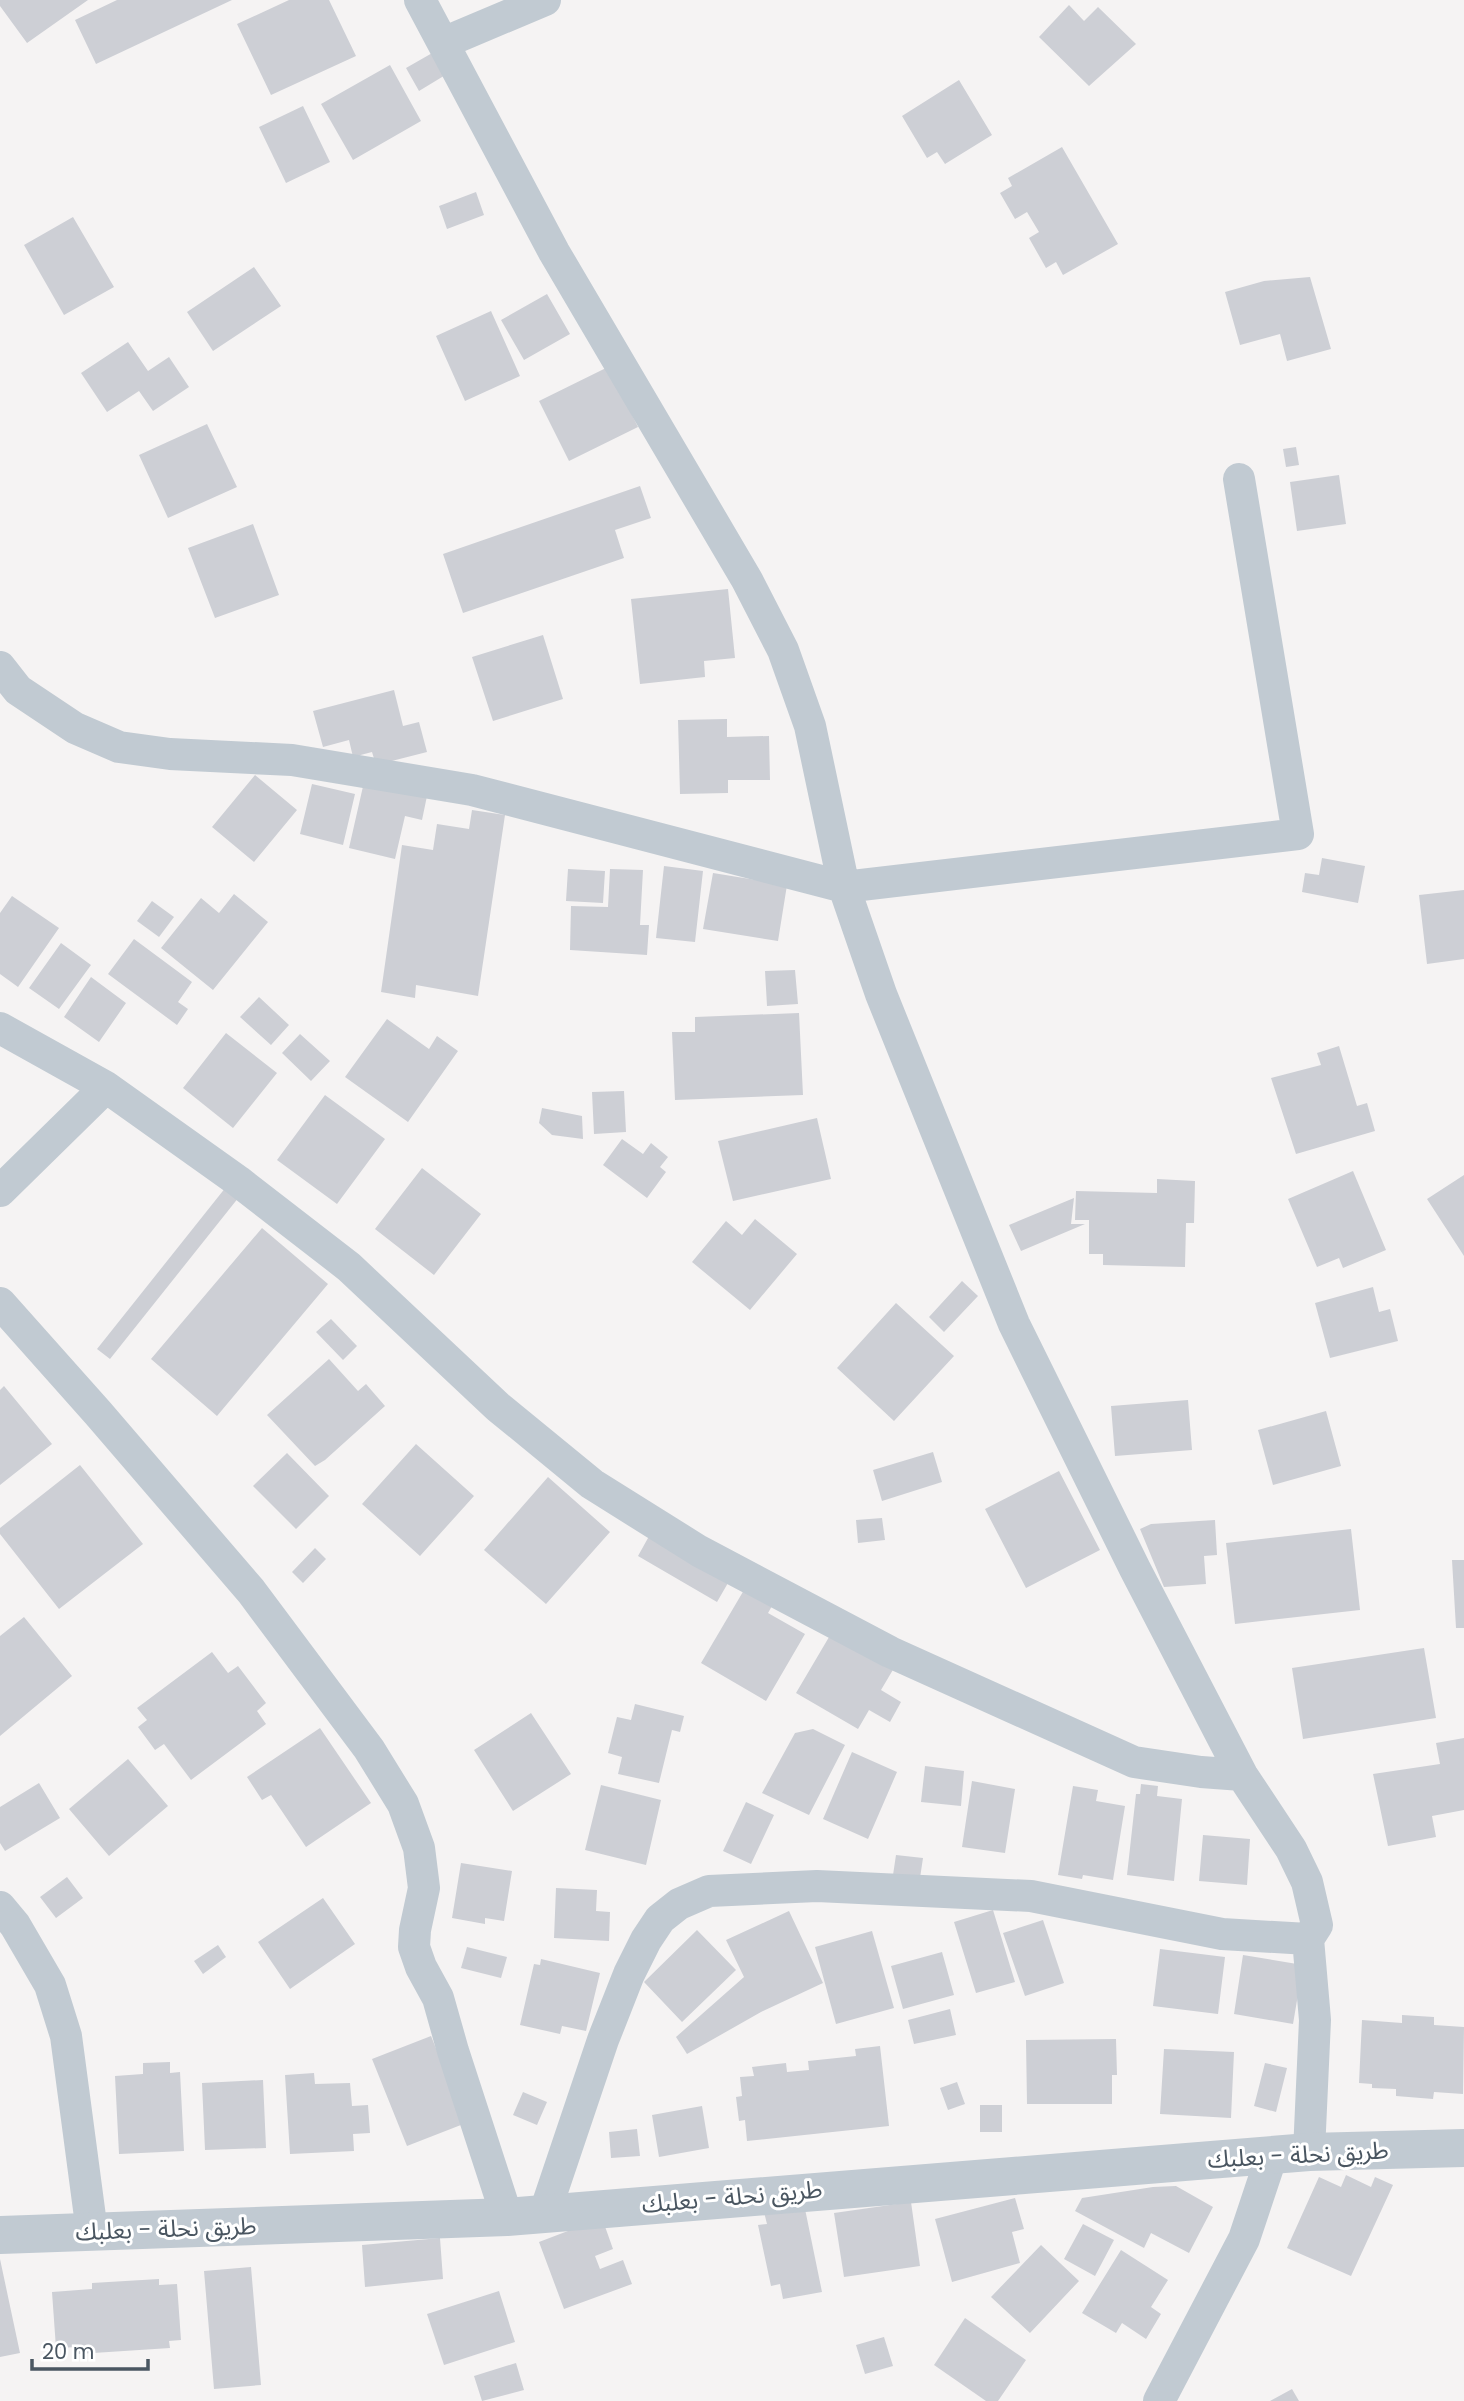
<svg xmlns="http://www.w3.org/2000/svg" width="1464" height="2401" font-family="Poppins,'Noto Sans Arabic',sans-serif">
<style>
.building{fill:#cdcfd5}
.lines{fill:none;stroke-linecap:round;stroke-linejoin:round}
.minor{stroke:#c1cad2;stroke-width:32}
.tertiary{stroke:#c1cad2;stroke-width:38}
.labels{text-anchor:middle;stroke-width:6;stroke-linejoin:round;paint-order:stroke}
.street-label{font-size:24px;fill:#4a5661;stroke:#fff}
</style>
<rect width="100%" height="100%" fill="#f5f3f3"/>
<path class="building" d="M0,0H88L27,43L0,6Z
M117,0H232L96,64L75,20Z
M289,0H329L356,56L271,95L237,24Z
M1069,5L1084,21L1098,7L1136,44L1089,86L1039,37Z
M434,52L447,74L419,91L406,68Z
M390,65L421,121L353,160L321,104Z
M959,80L992,135L945,164L937,152L927,158L902,116Z
M303,106L330,162L286,183L259,127Z
M1062,147L1118,244L1063,275L1056,262L1046,268L1029,238L1039,232L1027,212L1015,219L1000,193L1012,186L1008,178Z
M476,192L484,215L447,229L439,206Z
M73,217L114,287L64,315L24,245Z
M254,267L281,306L213,351L187,312Z
M1310,277L1331,349L1287,361L1280,334L1240,345L1225,292L1264,281Z
M547,294L570,334L524,360L501,320Z
M491,311L520,376L465,401L436,336Z
M128,342L148,371L169,357L189,387L153,411L139,391L107,412L81,373Z
M608,367L638,427L569,461L539,401Z
M207,424L237,487L168,518L139,455Z
M1296,447L1299,465L1286,467L1283,449Z
M1339,475L1346,524L1297,531L1290,482Z
M640,486L651,518L615,530L624,558L463,613L443,554Z
M253,524L279,595L215,618L188,548Z
M728,589L735,658L704,661L705,677L640,684L631,599Z
M543,635L563,699L493,721L472,657Z
M394,690L403,726L419,722L427,752L376,765L372,752L353,757L349,740L323,747L313,711Z
M727,719V737L769,736L770,780H728V793L680,794L678,720Z
M255,775L297,810L254,862L212,827Z
M364,782L427,796L422,820L405,816L395,859L349,848Z
M312,784L355,794L343,845L300,834Z
M472,810L505,815L478,996L416,985L415,998L381,992L402,845L433,850L437,824L469,829Z
M1322,858L1365,866L1358,903L1302,892L1305,873L1319,875Z
M664,866L703,871L695,942L656,938Z
M568,869L605,871L603,903L566,901Z
M610,869L643,870L640,925H649L647,955L570,950L571,906L608,907Z
M713,873L787,885L778,941L703,929Z
M1464,890V959L1427,964L1419,895Z
M234,894L268,922L213,990L161,948L201,898L219,913Z
M12,896L59,928L18,987L0,974V913Z
M152,901L174,917L159,937L137,921Z
M134,939L192,982L178,1002L188,1009L177,1025L108,974Z
M61,943L91,965L59,1009L29,988Z
M795,970L798,1004L767,1006L765,971Z
M91,977L126,1003L99,1042L64,1017Z
M259,997L289,1025L271,1045L240,1017Z
M799,1013L803,1095L675,1100L672,1032H695V1017Z
M387,1019L429,1049L437,1036L458,1051L408,1122L345,1077Z
M226,1033L277,1073L233,1128L183,1088Z
M300,1034L330,1061L311,1081L282,1053Z
M1339,1046L1357,1106L1367,1103L1375,1131L1296,1154L1271,1078L1321,1065L1317,1053Z
M624,1091L626,1132L594,1134L592,1092Z
M325,1095L385,1139L337,1204L277,1160Z
M542,1108L582,1116L583,1139L552,1135L539,1123Z
M817,1118L831,1179L733,1201L718,1141Z
M622,1139L643,1154L651,1143L668,1157L660,1167L666,1172L647,1198L603,1165Z
M422,1168L481,1214L434,1275L375,1229Z
M1353,1171L1386,1250L1343,1268L1339,1258L1317,1267L1288,1199Z
M1464,1175V1256L1427,1199Z
M1157,1179L1195,1181L1194,1223H1186L1185,1267L1103,1265V1254H1089V1220H1075L1076,1191L1157,1193Z
M226,1187L239,1197L110,1359L97,1349Z
M1074,1198L1071,1224H1085L1021,1251L1009,1225Z
M755,1219L797,1254L750,1310L692,1262L726,1221L742,1235Z
M262,1228L328,1284L217,1416L151,1359Z
M962,1281L978,1296L944,1332L929,1317Z
M1373,1287L1379,1312L1390,1309L1398,1341L1330,1358L1315,1303Z
M896,1303L954,1356L894,1421L837,1368Z
M331,1319L357,1346L343,1360L316,1332Z
M329,1359L358,1391L366,1384L385,1406L325,1460L315,1466L267,1415Z
M4,1386L52,1444L0,1485V1390Z
M1188,1400L1192,1450L1115,1456L1111,1406Z
M1326,1411L1341,1466L1273,1485L1258,1430Z
M416,1444L474,1496L420,1556L362,1504Z
M933,1452L942,1482L882,1501L873,1470Z
M287,1453L329,1496L296,1529L253,1486Z
M80,1465L143,1544L59,1609L0,1534V1528Z
M1059,1471L1100,1550L1026,1588L985,1509Z
M548,1477L610,1532L546,1604L484,1550Z
M882,1518L885,1540L858,1543L856,1520Z
M1215,1520L1217,1555L1204,1556L1206,1584L1164,1587L1140,1529L1151,1524Z
M653,1529L732,1576L717,1602L638,1556Z
M1351,1529L1360,1610L1235,1624L1226,1543Z
M315,1548L326,1559L303,1583L292,1572Z
M1452,1560H1464V1628H1456Z
M744,1590L772,1606L768,1613L805,1634L766,1701L701,1663Z
M24,1617L72,1676L0,1736V1636Z
M832,1632L894,1668L881,1690L901,1702L890,1722L869,1710L858,1729L796,1693Z
M1424,1648L1436,1718L1303,1739L1292,1668Z
M212,1652L228,1673L238,1666L266,1703L257,1711L266,1724L191,1780L164,1744L155,1750L138,1727L147,1720L137,1708Z
M635,1704L684,1716L680,1732L672,1730L659,1783L618,1774L622,1757L608,1753L617,1717L631,1720Z
M531,1713L571,1774L513,1811L474,1750Z
M320,1728L371,1803L306,1847L271,1795L262,1800L247,1777Z
M813,1729L845,1745L809,1815L762,1793L795,1733Z
M1464,1738V1810L1432,1816L1436,1837L1388,1846L1373,1774L1440,1764L1436,1743Z
M852,1752L897,1772L868,1839L823,1819Z
M128,1759L168,1806L109,1856L69,1809Z
M925,1766L964,1771L961,1806L921,1802Z
M972,1781L1015,1789L1005,1853L962,1847Z
M39,1783L60,1818L5,1851L0,1843V1807Z
M1141,1784L1158,1786L1157,1796L1182,1799L1174,1881L1127,1875L1136,1794H1140Z
M601,1785L661,1800L646,1865L585,1850Z
M1073,1786L1098,1790L1096,1801L1125,1806L1113,1880L1083,1875L1082,1879L1058,1875Z
M746,1802L774,1815L751,1864L723,1851Z
M1203,1835L1250,1839L1247,1885L1199,1881Z
M896,1855L923,1858L920,1878L893,1875Z
M461,1863L512,1871L504,1921L485,1918V1924L452,1918Z
M67,1877L83,1898L56,1918L40,1897Z
M556,1888L597,1890L596,1911L610,1912L609,1941L554,1938Z
M323,1898L355,1944L290,1989L258,1942Z
M993,1910L1015,1982L976,1993L954,1922Z
M789,1911L823,1983L761,2012L687,2054L676,2037L744,1977L726,1940Z
M1043,1920L1064,1983L1025,1996L1003,1933Z
M697,1930L736,1970L682,2022L644,1982Z
M872,1931L894,2008L836,2024L815,1947Z
M218,1945L226,1957L203,1974L194,1961Z
M467,1947L507,1957L501,1978L461,1968Z
M1160,1949L1225,1957L1218,2014L1153,2006Z
M942,1952L954,1995L903,2009L891,1966Z
M1243,1955L1303,1965L1293,2024L1234,2014Z
M541,1959L600,1973L586,2031L562,2026L560,2034L520,2025L534,1964L540,1965Z
M950,2009L956,2035L914,2044L908,2020Z
M1402,2015L1434,2017V2025L1464,2027L1463,2094L1434,2092L1433,2099L1396,2096V2089L1372,2088V2084L1359,2083L1362,2020L1402,2023Z
M431,2036L466,2123L407,2146L372,2059Z
M1116,2039L1117,2075H1112V2104H1027L1026,2040Z
M880,2046L889,2126L747,2141L745,2120L739,2121L736,2097L742,2096L740,2077L754,2076L752,2067L786,2063L787,2072L809,2070L808,2061L856,2056L855,2049Z
M1164,2049L1234,2052L1231,2118L1160,2114Z
M170,2062V2073L180,2072L184,2151L119,2154L115,2076L143,2074V2063Z
M1265,2063L1287,2068L1276,2112L1254,2106Z
M314,2073L315,2084L350,2083L352,2106L368,2105L370,2133L353,2134L354,2151L290,2154L285,2075Z
M263,2080L266,2148L205,2150L202,2083Z
M957,2082L965,2104L948,2110L940,2088Z
M523,2092L547,2102L537,2125L513,2115Z
M980,2105H1002V2132H980Z
M702,2106L709,2148L659,2157L652,2115Z
M637,2129L640,2156L611,2158L609,2132Z
M1346,2175L1371,2187L1375,2177L1393,2185L1351,2276L1287,2248L1319,2177L1341,2187Z
M1176,2186L1213,2207L1189,2253L1151,2233L1144,2248L1075,2211L1082,2198L1153,2187Z
M1015,2198L1024,2229L1012,2232L1020,2263L952,2282L935,2219Z
M911,2202L920,2266L844,2277L834,2213Z
M804,2204L822,2292L783,2299L780,2284L771,2286L758,2225L767,2224L764,2212Z
M602,2218L613,2249L595,2256L600,2269L623,2260L632,2284L564,2309L539,2242Z
M1083,2224L1114,2240L1095,2276L1064,2259Z
M440,2238L443,2279L365,2287L362,2245Z
M1041,2245L1079,2281L1030,2333L991,2297Z
M1121,2250L1168,2280L1151,2307L1161,2314L1146,2339L1122,2323L1116,2333L1082,2313Z
M0,2259L20,2353L0,2357Z
M251,2267L261,2385L214,2389L204,2271Z
M159,2279V2285L177,2284L181,2340L169,2341L170,2348L78,2354V2347L56,2348L52,2292L92,2289V2283Z
M499,2291L515,2342L444,2365L427,2314Z
M965,2318L1026,2360L998,2401H986L934,2365Z
M884,2337L893,2366L865,2374L856,2345Z
M516,2363L524,2390L482,2401L474,2376Z
M1292,2389L1299,2401H1270Z"/>
<g class="lines">
<path class="minor" d="M420,0L554,252L747,580L783,650L810,726L844,887L881,994L1014,1324L1135,1569L1242,1775L1291,1849L1307,1882L1317,1925L1308,1939L1315,2020L1309,2152
M443,43L545,0
M0,667L18,690L75,728L119,747L170,754L292,760L472,790L844,887L1298,834L1239,479
M0,1028L106,1087L238,1181L349,1267L498,1407L592,1484L699,1551L890,1652L1134,1762L1201,1772L1242,1775
M0,1191L106,1087
M0,1303L98,1413L251,1591L369,1749L403,1804L419,1848L424,1888L415,1930L414,1947L421,1967L438,1998L453,2051L507,2217
M0,1907L15,1925L50,1985L66,2036L92,2232
M545,2212L603,2040L629,1974L646,1940L660,1919L679,1904L709,1891L817,1886L1031,1896L1222,1934L1308,1939
M1159,2401L1244,2239L1272,2155"/>
<path class="tertiary" d="M0,2235L507,2217L1309,2152L1464,2148"/>
</g>
<g class="labels">
<g class="street-label">
<text transform="translate(1298 2155) rotate(-3)" y="8">طريق نحلة - بعلبك</text>
<text transform="translate(732 2197) rotate(-5)" y="8">طريق نحلة - بعلبك</text>
<text transform="translate(166 2229) rotate(-2)" y="8">طريق نحلة - بعلبك</text>
</g>
</g>
<path d="M32 2359v10h116v-10" fill="none" stroke="#4a5661" stroke-width="3.5"/>
<text x="42" y="2359" font-size="21" fill="#4a5661" stroke="#ffffff" stroke-width="5" paint-order="stroke">20 m</text>
</svg>
